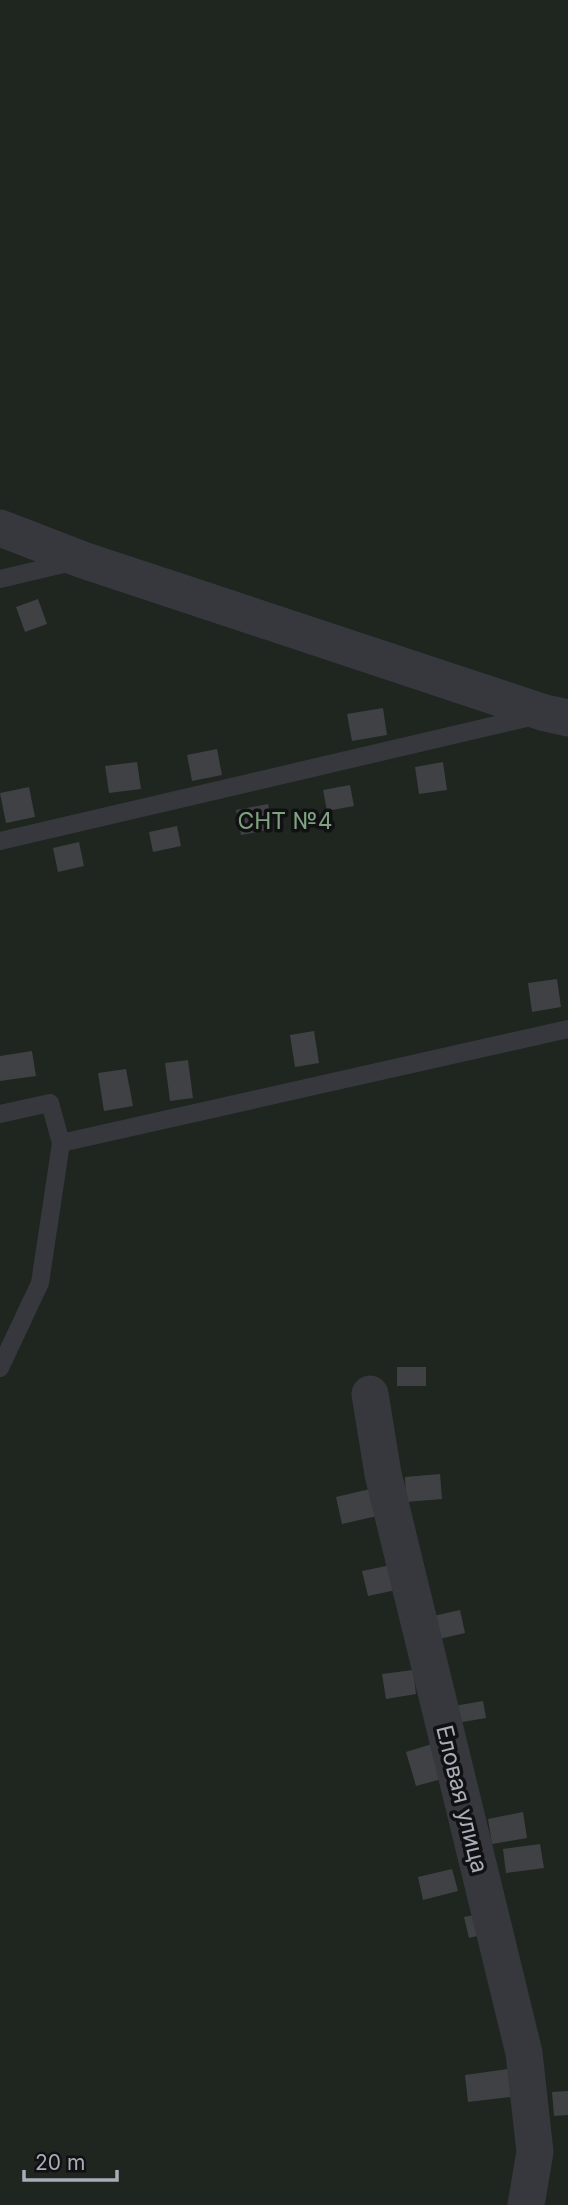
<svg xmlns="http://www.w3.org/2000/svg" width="568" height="2205" font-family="Inter,sans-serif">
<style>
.green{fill:#1e261f}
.building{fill:#404145}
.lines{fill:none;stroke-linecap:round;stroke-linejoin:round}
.service{stroke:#37383d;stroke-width:18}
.minor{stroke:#37383d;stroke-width:37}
.labels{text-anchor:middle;stroke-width:7;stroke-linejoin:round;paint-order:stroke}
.park-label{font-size:23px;fill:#7fa381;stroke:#111113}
.street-label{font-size:23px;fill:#a8adb8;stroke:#111113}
</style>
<rect width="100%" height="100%" fill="#161618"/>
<path class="green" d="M0,0H568V2205H0Z"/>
<path class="building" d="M38,599L47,624L25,632L16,607Z
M383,708L387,735L352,741L347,714Z
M217,749L222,775L192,781L187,755Z
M137,762L141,789L109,793L105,766Z
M443,762L447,790L419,794L415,767Z
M350,785L354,806L327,811L323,790Z
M29,787L35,817L6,823L0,793Z
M268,804L273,829L241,835L236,810Z
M177,826L181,846L153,852L149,832Z
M79,842L84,866L58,872L53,848Z
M557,979L561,1007L532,1012L528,983Z
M314,1031L319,1063L295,1067L290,1035Z
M32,1051L36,1076L0,1081V1056Z
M188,1060L193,1098L170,1101L165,1063Z
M126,1069L133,1106L104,1111L98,1073Z
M397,1367H426V1386H397Z
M440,1474L442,1499L406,1502L405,1477Z
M370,1489L377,1516L342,1524L336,1497Z
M391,1565L396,1590L368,1596L362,1571Z
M460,1610L465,1633L435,1640L429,1617Z
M413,1670L416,1694L386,1699L382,1674Z
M483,1701L486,1718L457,1723L454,1706Z
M432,1744L442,1779L416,1786L406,1752Z
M523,1812L527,1838L492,1844L488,1819Z
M540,1844L544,1868L506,1873L503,1849Z
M452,1869L458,1891L423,1900L418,1877Z
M480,1914L485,1934L469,1938L464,1917Z
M508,2069L511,2097L468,2102L465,2075Z
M568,2091V2115L554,2116L552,2092Z"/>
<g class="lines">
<path class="service" d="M0,579L72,562
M0,841L535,716
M0,1114L50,1103L61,1143L568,1029
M0,1368L40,1283L61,1143"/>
<path class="minor" d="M0,528L83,560L545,713L568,718
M370,1394L383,1474L524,2053L535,2152L526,2205"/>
</g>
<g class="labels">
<g class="park-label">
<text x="285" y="829">СНТ №4</text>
</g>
<g class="street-label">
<text transform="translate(462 1799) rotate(76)" y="8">Еловая улица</text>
</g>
</g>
<path d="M24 2170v10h93v-10" fill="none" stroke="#a8adb8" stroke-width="3.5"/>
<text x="35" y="2170" font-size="21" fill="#a8adb8" stroke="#111113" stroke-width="5" paint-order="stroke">20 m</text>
</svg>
